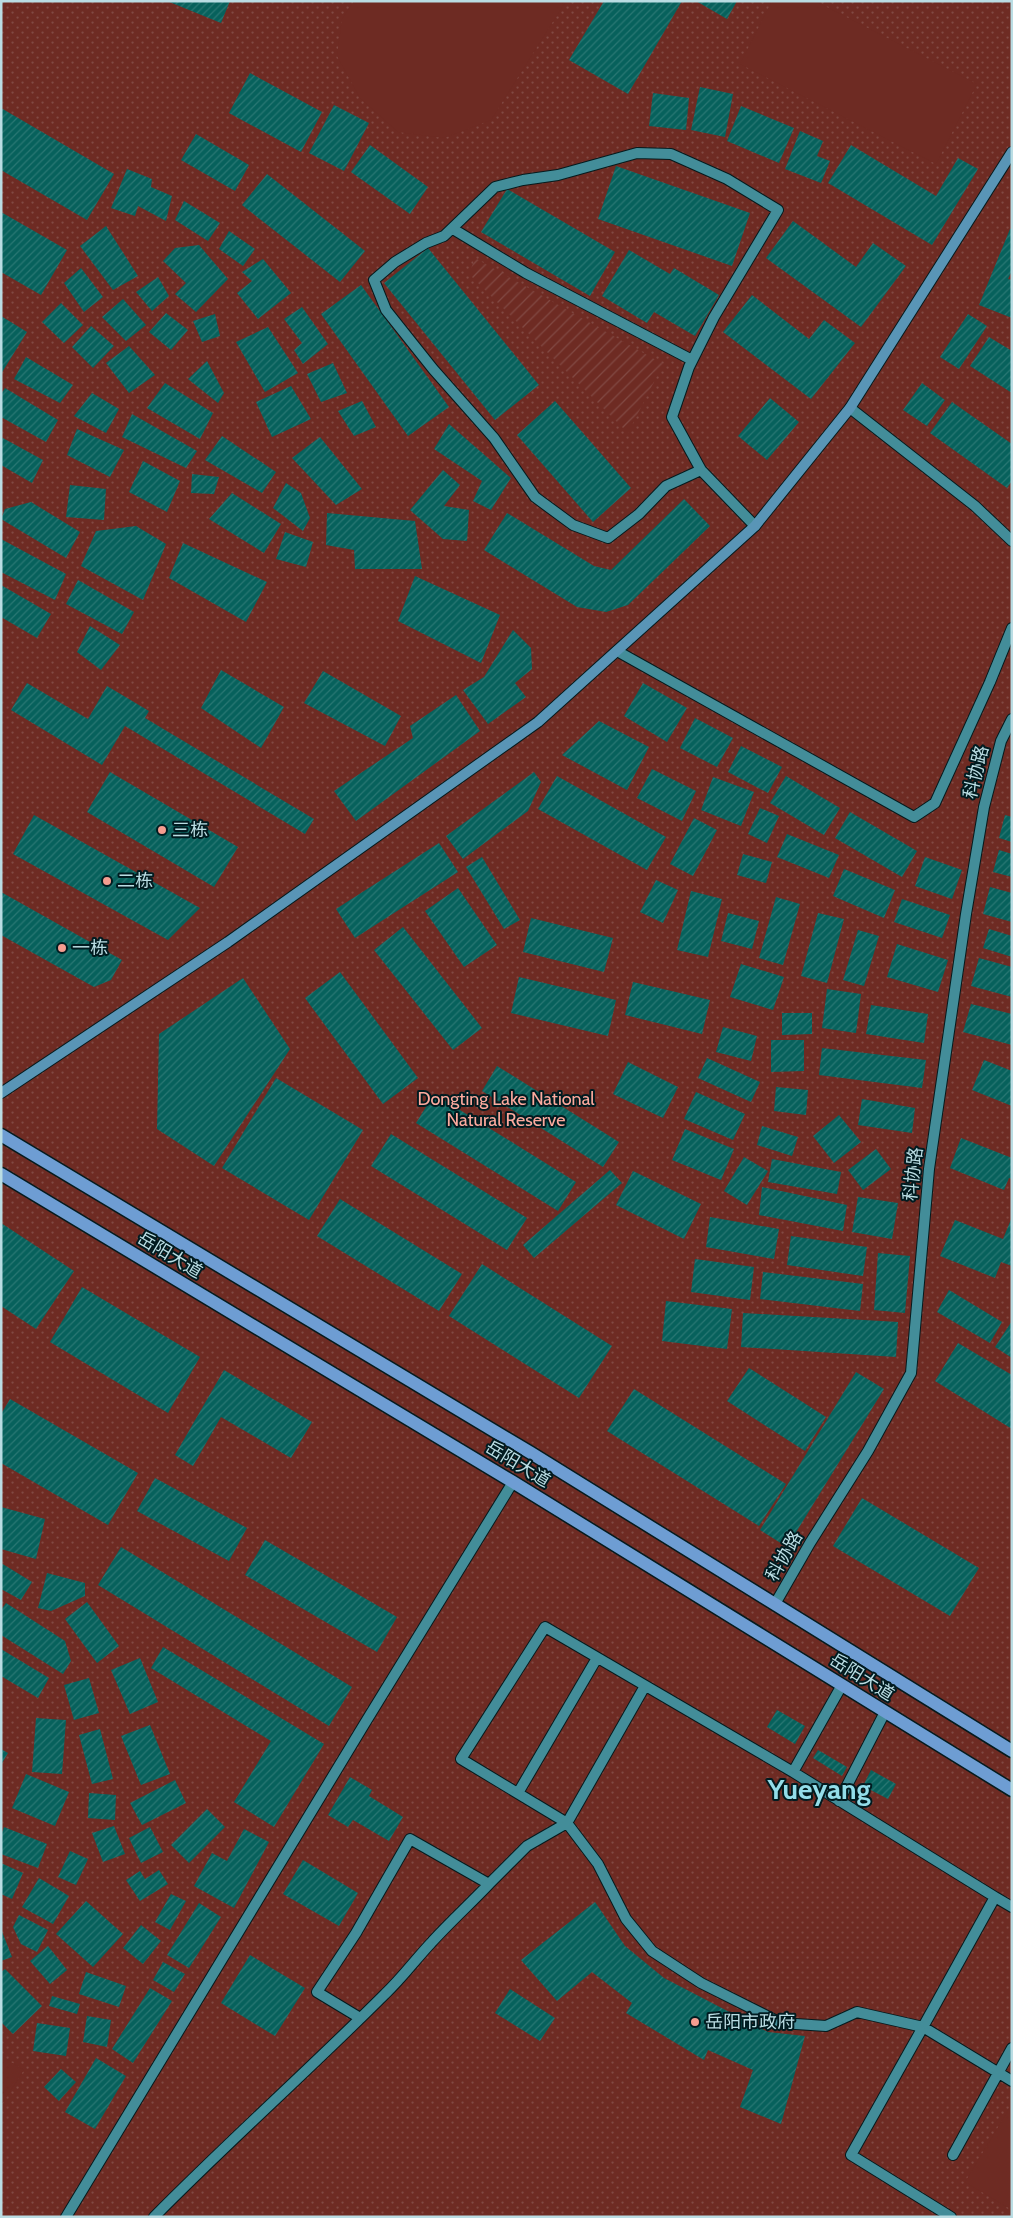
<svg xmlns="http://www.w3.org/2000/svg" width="1013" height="2218" font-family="Cabin,'Noto Sans SC',sans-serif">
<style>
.park{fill:url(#park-dots)}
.garden{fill:url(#garden-furrows)}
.pitch{fill:#6e2b23}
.building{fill:url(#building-hatch)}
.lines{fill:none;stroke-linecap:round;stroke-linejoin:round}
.street-casing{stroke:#041b1e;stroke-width:12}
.secondary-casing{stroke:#041b1e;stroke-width:12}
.primary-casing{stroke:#041b1e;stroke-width:15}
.street{stroke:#438d99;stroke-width:10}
.secondary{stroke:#5995b6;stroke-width:10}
.primary{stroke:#6e9dd3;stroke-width:12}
.poi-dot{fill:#f59d90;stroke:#001b20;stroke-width:2}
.labels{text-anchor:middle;stroke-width:4;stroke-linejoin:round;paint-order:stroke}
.street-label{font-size:18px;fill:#badde3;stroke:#001b20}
.poi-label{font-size:18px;fill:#badde3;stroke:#001b20;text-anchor:start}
.park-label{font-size:18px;fill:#fdaa9e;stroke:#001b20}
.town-label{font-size:28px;font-weight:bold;fill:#93dde9;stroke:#001b20}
</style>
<defs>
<pattern id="park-dots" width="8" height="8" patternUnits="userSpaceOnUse" patternTransform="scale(1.25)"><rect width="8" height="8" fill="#6e2b23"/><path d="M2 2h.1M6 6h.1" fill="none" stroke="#814943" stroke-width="1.8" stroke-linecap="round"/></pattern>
<pattern id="garden-furrows" width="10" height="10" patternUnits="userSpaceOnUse" patternTransform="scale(1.25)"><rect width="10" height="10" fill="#6e2b23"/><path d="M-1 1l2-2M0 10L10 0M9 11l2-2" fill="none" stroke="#814943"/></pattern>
<pattern id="building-hatch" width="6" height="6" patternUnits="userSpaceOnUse" patternTransform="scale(1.25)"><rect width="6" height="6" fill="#07615c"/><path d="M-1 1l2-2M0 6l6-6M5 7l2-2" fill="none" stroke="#297773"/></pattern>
</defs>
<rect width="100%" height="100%" fill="#0c353b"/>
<path class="park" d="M1,1H1012V2217H1Z"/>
<path class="garden" d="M475,258L663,364L628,433L469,274Z"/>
<path class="pitch" d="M354,1H566L491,120L444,138L398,132L360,98L337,56L342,19Z
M772,1H815L977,84L936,164L740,64Z
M1,2056L24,2070L1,2105Z
M1012,2104V2210L965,2182Z"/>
<path class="building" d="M167,1H230L221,23Z
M604,1H682L628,94L569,60Z
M696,1H737L727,19Z
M250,73L322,112L301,152L229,113Z
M700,87L733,94L725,137L691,130Z
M653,93L689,98L686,130L649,126Z
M334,105L369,123L344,171L309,153Z
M741,106L794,128L779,163L727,141Z
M1,108L114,174L87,220L1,170Z
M800,131L823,141L817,156L830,161L821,183L785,169Z
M196,134L249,165L235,191L181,160Z
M370,145L428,187L410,214L351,172Z
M851,145L936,196L958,158L978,169L932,245L828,183Z
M616,166L750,213L732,266L598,219Z
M127,169L152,179L151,187L172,196L166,221L138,206L135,216L111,208Z
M267,174L365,251L340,282L242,205Z
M507,189L615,252L590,296L481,232Z
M184,201L220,223L208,241L175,220Z
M1,212L67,250L41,295L1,272Z
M793,221L856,267L873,243L906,266L861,327L766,258Z
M106,226L138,276L113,290L80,246Z
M1010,229H1012V271L1008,279L1012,280V318L979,305Z
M229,231L255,249L243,266L219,249Z
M199,245L228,279L196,312L175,294L186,283L163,261L175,248Z
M428,248L539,385L495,420L384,283Z
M629,250L670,274L674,268L719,295L695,336L654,312L647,323L602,296Z
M263,259L291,293L258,319L237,293L252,281L242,272Z
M81,268L103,297L84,312L64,283Z
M158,277L169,296L152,311L136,292Z
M361,285L449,407L408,436L321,314Z
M752,295L809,339L824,320L855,343L811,399L723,332Z
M123,299L146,325L126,341L102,317Z
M61,303L83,325L64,343L42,322Z
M302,307L328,344L303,364L294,350L302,343L284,319Z
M166,313L188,330L171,350L149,332Z
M215,314L220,336L202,342L193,321Z
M968,314L987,326L959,369L940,357Z
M1,316L27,332L1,374Z
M91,326L114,346L93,368L72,347Z
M268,327L298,373L265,392L236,342Z
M989,337L1012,351V393L970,366Z
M129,346L155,375L129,393L106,363Z
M26,357L73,385L60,403L14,379Z
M207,361L224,393L218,403L188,379Z
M333,363L347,393L321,402L307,374Z
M165,383L213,413L200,439L147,408Z
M922,383L945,400L927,426L903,410Z
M291,386L311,419L272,437L256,402Z
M5,388L58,420L46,442L1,417V394Z
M92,393L119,409L106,433L74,416Z
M770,398L799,422L767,460L738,436Z
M362,401L376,427L354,436L338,411Z
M555,401L631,488L593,522L517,435Z
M952,402L1012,444V481L1007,488L930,433Z
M132,414L197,451L186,468L122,437Z
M449,424L511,478L491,510L473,501L482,481L434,449Z
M77,429L124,450L110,477L67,455Z
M222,436L276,472L262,493L205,460Z
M1,437L43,460L32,483L1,465Z
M320,437L362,489L336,505L292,458Z
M143,461L180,481L167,512L129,492Z
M443,470L460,485L444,506L469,510L467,541L443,539L410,510Z
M192,474L219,477L214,494L191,493Z
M286,483L301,493L310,518L303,531L273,508Z
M70,485L106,489L104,520L66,517Z
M232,493L281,524L264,553L209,519Z
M684,499L710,526L628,605L606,612L577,607L484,550L507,513L594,566L611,570Z
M31,502L80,532L66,558L1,519L5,509Z
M327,513L415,521L422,569H355L354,550L326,545Z
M136,526L166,544L143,600L81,566L96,531Z
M285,532L313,542L306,567L276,559Z
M1,539L66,574L55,600L1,572Z
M183,543L267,582L246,622L169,578Z
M415,576L500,615L481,663L398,621Z
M78,580L134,612L122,634L66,604Z
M1,585L51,614L37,638L1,617Z
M90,626L120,645L101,670L77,652Z
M513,630L531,648L532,669L515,683L526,697L488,724L463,690L484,677Z
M221,670L284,707L261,748L201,708Z
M323,671L401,716L385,746L304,703Z
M27,683L88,719L107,686L149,711L145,718L314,819L305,834L125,726L102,765L11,710Z
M643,683L687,708L667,742L624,716Z
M456,695L480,731L356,821L334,791L413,738L410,726Z
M695,718L733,738L717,767L680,748Z
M599,721L649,747L627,790L562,755Z
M741,746L782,767L768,793L728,772Z
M652,769L696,791L682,821L637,798Z
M110,772L238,847L214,887L87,812Z
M534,772L541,782L528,811L463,859L446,836Z
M557,776L666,837L647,870L538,809Z
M786,776L840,808L824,835L770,803Z
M713,777L754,792L741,826L701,810Z
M760,808L779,816L767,843L748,834Z
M850,812L917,851L902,877L835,838Z
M34,815L200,908L168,940L13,854Z
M1005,815L1012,817V842L999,838Z
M694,818L717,830L693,876L670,864Z
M787,834L839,855L829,878L777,857Z
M439,843L458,872L355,938L336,909Z
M999,850L1012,854V877L993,872Z
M743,854L772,862L766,883L737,875Z
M482,857L520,920L504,929L466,867Z
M925,857L962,870L952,899L915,886Z
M844,869L895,890L884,918L833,896Z
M656,880L678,890L663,923L640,912Z
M990,887L1012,893V922L983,914Z
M458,888L497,945L464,967L425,911Z
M691,891L722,899L708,957L677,950Z
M1,892L122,960L111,980L94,987L1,935Z
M776,897L800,904L783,965L759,958Z
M902,899L950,915L942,938L894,922Z
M728,913L759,921L752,949L721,941Z
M818,913L844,919L827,983L801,976Z
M531,918L613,938L604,972L523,952Z
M403,927L482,1028L453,1050L374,950Z
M989,929L1012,936V957L983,948Z
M858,930L879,936L864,986L843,980Z
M897,944L948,960L938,992L887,977Z
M979,958L1012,967V997L971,986Z
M741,964L784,977L773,1010L730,997Z
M340,972L418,1078L383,1104L305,998Z
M519,977L616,1000L608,1036L511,1013Z
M243,978L290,1049L214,1166L157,1129L159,1034Z
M633,982L710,1000L702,1034L625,1015Z
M827,989L861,994L856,1033L822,1028Z
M971,1004L1012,1014V1045L963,1032Z
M871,1005L928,1014L924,1043L866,1034Z
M782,1013H812V1034L782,1035Z
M723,1027L757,1036L751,1061L716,1052Z
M771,1040H804V1071L771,1072Z
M822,1048L926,1060L922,1088L819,1075Z
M707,1058L760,1082L751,1102L698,1078Z
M984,1060L1012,1071V1106L972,1090Z
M628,1062L678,1087L663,1118L613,1094Z
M497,1066L619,1142L603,1167L482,1091Z
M276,1078L363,1130L309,1220L222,1168Z
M776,1087L808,1090L806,1115L774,1111Z
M696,1092L745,1114L733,1140L684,1119Z
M434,1094L576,1182L558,1211L416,1123Z
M862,1099L915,1108L912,1133L858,1125Z
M839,1115L861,1142L834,1163L813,1136Z
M762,1126L798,1137L792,1156L757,1145Z
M685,1129L734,1149L721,1180L672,1160Z
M391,1134L527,1218L507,1250L371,1166Z
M961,1138L1012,1158V1179L1009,1178L1004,1190L950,1168Z
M876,1149L891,1169L863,1190L848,1170Z
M744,1157L768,1171L747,1205L724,1191Z
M772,1159L841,1172L837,1194L768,1182Z
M610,1170L622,1183L534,1258L523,1245Z
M633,1171L701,1204L684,1239L616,1205Z
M762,1187L847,1205L843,1231L759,1215Z
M858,1197L898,1203L892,1239L852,1232Z
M340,1199L462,1274L439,1311L317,1236Z
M710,1217L779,1229L774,1259L706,1247Z
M1012,1217V1266L1001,1262L995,1278L940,1256L955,1220L1003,1239Z
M1,1223L74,1271L36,1329L1,1306Z
M791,1236L867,1247L863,1276L787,1265Z
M878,1253L910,1256L905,1313L874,1310Z
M695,1259L754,1267L750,1300L691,1292Z
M482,1264L612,1346L579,1398L449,1316Z
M763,1272L863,1284L860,1311L760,1299Z
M82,1287L200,1357L168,1413L50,1342Z
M949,1290L1002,1322L990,1343L937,1312Z
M666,1301L732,1309L727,1349L662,1341Z
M743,1313L898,1322L896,1357L741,1347Z
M1012,1321V1358L995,1347Z
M958,1343L1012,1375V1429L935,1381Z
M749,1368L826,1417L805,1451L727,1401Z
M224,1370L312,1422L291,1458L221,1417L193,1466L175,1455Z
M856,1372L884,1389L787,1547L760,1530Z
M634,1389L786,1484L759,1526L607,1431Z
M10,1399L138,1473L108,1525L1,1463V1414Z
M155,1478L247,1528L229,1561L137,1511Z
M862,1498L979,1568L950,1616L833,1546Z
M1,1507L45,1519L36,1559L1,1549Z
M265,1540L397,1617L377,1652L245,1575Z
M121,1547L352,1687L329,1726L98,1585Z
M1,1563L32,1582L21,1600L1,1589Z
M47,1573L85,1583V1596L51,1611L38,1608Z
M87,1602L119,1646L97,1663L65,1619Z
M6,1603L65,1641L71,1661L63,1674L1,1635V1610Z
M163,1647L324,1744L274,1827L234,1802L271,1741L151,1668Z
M1,1649L49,1678L38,1698L1,1676Z
M140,1658L158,1702L130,1714L111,1670Z
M89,1678L99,1713L74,1720L64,1685Z
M777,1710L805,1726L795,1744L767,1727Z
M36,1718L66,1720L62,1774L32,1772Z
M150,1725L170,1774L141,1785L121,1736Z
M100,1729L113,1779L92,1784L79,1735Z
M1,1749L8,1753L1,1765Z
M818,1750L847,1767L842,1776L813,1758Z
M871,1770L896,1784L888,1799L863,1786Z
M26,1774L69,1792L55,1826L12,1808Z
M350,1777L372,1790L369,1796L403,1817L389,1841L353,1820L348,1827L328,1815Z
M175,1780L186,1803L142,1825L130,1803Z
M89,1793L116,1795L115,1820L88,1818Z
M207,1809L225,1827L189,1863L171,1845Z
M114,1826L125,1854L103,1862L92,1833Z
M4,1827L47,1844L38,1868L1,1854V1835Z
M150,1827L163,1852L141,1863L129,1838Z
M244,1829L269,1842L234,1908L194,1886L212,1853L227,1861Z
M70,1851L88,1859L76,1885L58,1877Z
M303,1860L358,1893L339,1926L283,1894Z
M1,1863L23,1873L12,1899L1,1894Z
M159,1870L168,1884L140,1901L126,1880L140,1871L145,1879Z
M39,1878L69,1896L53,1924L22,1907Z
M171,1894L186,1901L170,1930L155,1922Z
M86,1901L123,1934L93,1967L56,1934Z
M595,1902L625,1946L664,1978L768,2032L805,2036L781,2124L740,2107L753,2070L708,2050L704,2060L626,2013L632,2003L592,1972L557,2001L521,1960Z
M199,1903L221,1917L189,1968L167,1955Z
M19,1915L48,1930L37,1952L21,1944L13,1927Z
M141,1925L161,1941L143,1964L123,1948Z
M1,1929L12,1957L1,1961Z
M48,1946L67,1970L50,1984L30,1961Z
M250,1955L305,1988L275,2036L221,2003Z
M163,1962L185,1974L174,1992L153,1980Z
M5,1969L42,2006L13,2034L1,2022V1972Z
M86,1972L126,1986L119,2007L79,1994Z
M150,1988L172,2001L133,2063L112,2049Z
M510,1989L555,2018L540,2041L495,2013Z
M52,1996L80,2004L77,2014L49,2006Z
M87,2016L111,2020L107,2047L83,2042Z
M37,2023L70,2028L66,2056L33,2051Z
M96,2058L126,2076L95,2129L65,2112Z
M61,2069L76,2082L59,2101L44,2087Z"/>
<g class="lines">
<g class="street-casing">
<path id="street" d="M453,229L526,273L692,360
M850,408L975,506L1012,541
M701,470L666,486L639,514L608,538L573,525L535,497L494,438L433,369L386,310L374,280L395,262L426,243L444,236L495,187L523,180L558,175L637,153L671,154L727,179L778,210L714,317L689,367L672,417L701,470L755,526
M617,651L914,817L935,803L990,682L1012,628
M775,1604L810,1543L868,1451L911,1373L929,1169L966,914L984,807L1001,741L1012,719
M645,1686L567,1823L598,1864L626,1919L652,1951L701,1983L781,2023L826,2026L857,2012L923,2027L995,1897L793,1772L842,1685
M518,1793L597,1658
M839,1801L885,1712
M995,1897L1012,1907
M360,2018L317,1992L356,1933L410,1839L489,1884L527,1846L567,1823L461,1759L545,1627L793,1772
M953,2155L1012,2048
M66,2217L365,1723L513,1482
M154,2217C229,2141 309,2070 385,1994C402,1978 415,1960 431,1943C449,1923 470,1904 489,1884
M951,2217L851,2155L923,2027L1012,2081"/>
</g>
<g class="secondary-casing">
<path id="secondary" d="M1,1093L228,942L538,722L755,526L850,408L1012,152"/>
</g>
<g class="primary-casing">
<path id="primary" d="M1,1135L531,1453L1012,1751
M1,1174L513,1482L1012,1790"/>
</g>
<use href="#street" class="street"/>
<use href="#secondary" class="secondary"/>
<use href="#primary" class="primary"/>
</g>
<g class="poi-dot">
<circle cx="162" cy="830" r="5"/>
<circle cx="107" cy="881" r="5"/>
<circle cx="62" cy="948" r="5"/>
<circle cx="695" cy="2022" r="5"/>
</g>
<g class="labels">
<g class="street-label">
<text transform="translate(976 772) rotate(-76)" y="6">科协路</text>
<text transform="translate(913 1174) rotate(-83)" y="6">科协路</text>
<text transform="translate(170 1255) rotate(31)" y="6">岳阳大道</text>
<text transform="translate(518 1464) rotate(31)" y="6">岳阳大道</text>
<text transform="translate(784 1556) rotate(-60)" y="6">科协路</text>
<text transform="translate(862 1677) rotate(32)" y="6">岳阳大道</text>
</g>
<g class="poi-label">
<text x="172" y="836">三栋</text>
<text x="117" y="887">二栋</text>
<text x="72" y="954">一栋</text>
<text x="705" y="2028">岳阳市政府</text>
</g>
<g class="park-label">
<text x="506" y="1105">Dongting Lake National<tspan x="506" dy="21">Natural Reserve</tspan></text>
</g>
<g class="town-label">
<text x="819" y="1799">Yueyang</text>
</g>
</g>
<rect width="1013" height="2218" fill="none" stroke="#badde3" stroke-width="5"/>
</svg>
